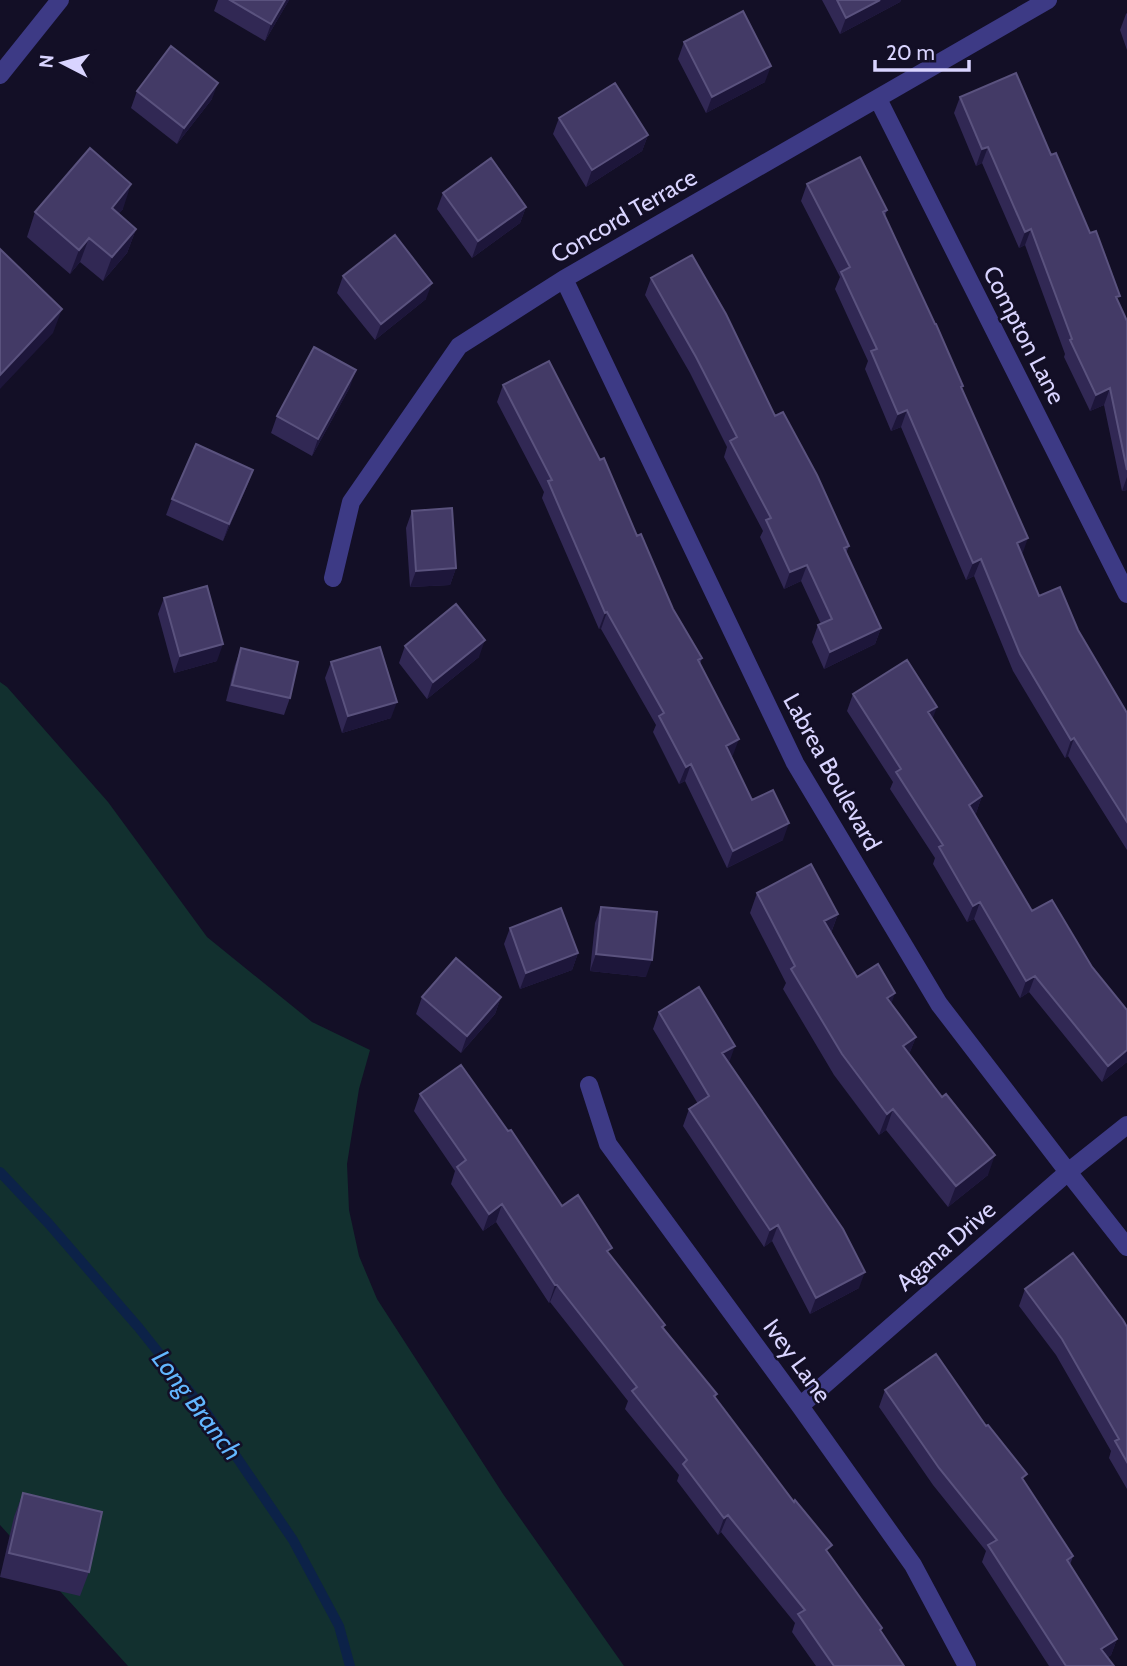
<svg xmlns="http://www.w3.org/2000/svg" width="1127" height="1666" font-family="Cabin,sans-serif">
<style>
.green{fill:#12302f}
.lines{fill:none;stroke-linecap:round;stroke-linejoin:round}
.stream{stroke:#0c2248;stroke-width:10}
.minor{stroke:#3d3a85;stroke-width:18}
.wall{fill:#312854}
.shaded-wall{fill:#1d163a}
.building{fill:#433a66;stroke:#5a527e;stroke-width:2}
.labels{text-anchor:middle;stroke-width:5;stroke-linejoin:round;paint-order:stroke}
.street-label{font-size:24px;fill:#d9d4ff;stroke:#130f26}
.water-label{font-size:26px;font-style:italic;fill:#62b6ff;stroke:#130f26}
</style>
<rect width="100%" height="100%" fill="#130f26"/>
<path class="green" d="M0,682L7,687L108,802L207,937L312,1022L370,1050L359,1089L347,1164L349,1210L359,1256L377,1299L503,1494L624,1666H128L0,1525Z"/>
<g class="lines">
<path class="stream" d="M0,1172L49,1224L139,1328L206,1412L293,1540L339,1626L350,1666"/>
<path class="minor" d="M0,75L60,0
M878,99L1127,594
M564,279L795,763L939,1004L1068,1172L1127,1247
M333,578L351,502L459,346L564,279L1048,0
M589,1085L608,1144L800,1406L913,1565L967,1666
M800,1406L1068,1172L1127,1125"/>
</g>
<path class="wall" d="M218,0H289L265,41L214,11Z
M822,0H901L900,2L840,34Z
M1127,13V50L1120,30L1126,14Z
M684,42L765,82L706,113L678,59Z
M137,91L212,99L177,144L131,108Z
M960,97L1051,155L1127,321V490L1122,491L1104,405L1090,411L1064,357L1065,354L1025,245L1019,248L982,163L976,166L954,113Z
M559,118L648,135L642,151L586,187L553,134Z
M807,184L887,210L885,216L962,389L1022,555L1039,596L1078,630L1127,713V850L1068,756L1065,758L1013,671L974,576L966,580L901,427L891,431L865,369L868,361L835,289L840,277L801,201Z
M443,193L526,207L520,223L472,258L437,209Z
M123,209L118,214L136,229L127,253L103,281L80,262L70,274L27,237L35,212Z
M343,276L426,299L375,340L337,293Z
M651,278L775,416L849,546L846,553L881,628L875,644L824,669L812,642L818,625L821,624L801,581L784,589L760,537L763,531L724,457L727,447L690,373L645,295Z
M503,385L637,536L673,609L702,658L700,664L733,755L731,756L752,800L783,840L727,868L685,781L679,784L653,732L656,725L601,629H599L542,498L544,492L497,402Z
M350,387L312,456L271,433L277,416Z
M253,470L247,486L223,541L166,515L172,499Z
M412,511L456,568L450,585L410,587L406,528Z
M164,598L217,661L174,673L158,614Z
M405,646L479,657L427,699L399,663Z
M241,648L290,698L284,715L226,701L235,665Z
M331,662L391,718L342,733L325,678Z
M853,694L933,719L982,796L976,813L974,814L1032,911L1127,1062L1102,1082L1029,992L1020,998L974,919L967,922L933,864L935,858L890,789L893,782L847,711Z
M757,893L838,914L831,933L857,977L891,1003L916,1037L909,1054L988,1175L948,1207L886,1130L879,1135L834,1075L783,989L786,983L750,913Z
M601,907L646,977L590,971L595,923Z
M510,928L578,953L572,970L520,989L504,944Z
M422,997H501L495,1014L461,1053L416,1014Z
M659,1012L729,1063L859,1288L810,1314L772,1241L764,1247L683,1126L689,1109L698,1104L653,1029Z
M420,1094L562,1206L610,1255L665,1325L664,1328L717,1394L715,1398L829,1554L904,1666H816L792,1632L795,1623L721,1532L718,1535L677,1481L679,1475L625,1409L628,1401L550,1302L549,1303L496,1222L483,1231L451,1184L455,1171L414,1111Z
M1025,1289L1127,1327V1489L1109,1458L1111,1451L1056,1355L1019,1306Z
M885,1390L1024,1481L1073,1556L1070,1565L1117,1639L1111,1655L1107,1658L1114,1666H1049L982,1562L986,1551L933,1485L879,1407Z
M23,1493L89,1572L80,1596L0,1577L14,1517Z"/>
<path class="shaded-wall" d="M285,0H289L265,41L271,24Z
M880,0H901L900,2L840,34L846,18Z
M771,66L765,82L706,113L712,97Z
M218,83L212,99L177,144L184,128Z
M648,135L642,151L586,187L592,170Z
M988,147L982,163L976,166L982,149Z
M131,184L123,209L103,232L112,208Z
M526,207L520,223L472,258L478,241Z
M136,229L127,253L103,281L112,257Z
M1031,229L1025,245L1019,248L1025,232Z
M89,238L80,262L70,274L79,250Z
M432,283L426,299L375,340L381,324Z
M62,309L53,333L0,389V375Z
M356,370L350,387L312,456L318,439Z
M1110,388L1104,405L1090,411L1096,395Z
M907,410L901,427L891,431L898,414Z
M253,470L247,486L223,541L229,524Z
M1127,477V490L1122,491Z
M1028,538L1022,555L1017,543Z
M981,559L974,576L966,580L973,563Z
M807,565L801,581L784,589L790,572Z
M456,568L450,585L410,587L416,571Z
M607,612L601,629H599L605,613Z
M881,628L875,644L824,669L830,652Z
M485,640L479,657L427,699L433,682Z
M223,644L217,661L174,673L180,656Z
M397,702L391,718L342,733L348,716Z
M937,707L931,723L928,712Z
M1074,738L1068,756L1065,758L1071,740Z
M739,739L733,755L720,762L726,746Z
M691,764L685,781L679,784L686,767Z
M982,796L976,813L963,821L969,805Z
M789,823L783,840L727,868L733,851Z
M980,902L974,919L967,922L973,906Z
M838,914L830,935L824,921Z
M578,953L572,970L520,989L526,973Z
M596,954L652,960L646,977L590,971Z
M1035,976L1029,992L1020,998L1026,981Z
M895,993L888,1014L887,998Z
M501,997L495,1014L461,1053L467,1036Z
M916,1037L908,1057L903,1046Z
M735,1046L729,1063L722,1053Z
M1127,1050V1062L1102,1082L1108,1066Z
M893,1109L886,1130L879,1135L887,1114Z
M995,1155L988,1175L948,1207L956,1186Z
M502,1204L496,1222L483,1231L489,1214Z
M778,1225L772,1241L764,1247L770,1230Z
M865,1272L859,1288L810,1314L816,1298Z
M555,1285H557L550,1302L549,1303Z
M728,1515L721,1532L718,1535L724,1518Z
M1117,1639L1111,1655L1095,1666L1101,1649Z"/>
<path class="building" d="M230,0H285L271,24Z
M837,0H880L846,18Z
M743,11L771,66L712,97L684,42Z
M171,46L218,83L184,128L137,91Z
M1016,73L1051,155L1056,153L1090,233L1096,231L1120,296L1116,297L1127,321V470L1110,388L1096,395L1070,340L1072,339L1031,229L1025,232L988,147L982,149L960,97Z
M615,83L648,135L592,170L559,118Z
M90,148L131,184L112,208L136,229L112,257L89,238L79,250L35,212Z
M860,157L887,210L883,212L935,324H936L963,386L961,387L1028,538L1017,543L1039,596L1060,587L1078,630L1127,713V822L1074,738L1071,740L1020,654L981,559L973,563L907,410L898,414L871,351L877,349L841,272L850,267L807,184Z
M491,158L526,207L478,241L443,193Z
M395,235L432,283L381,324L343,276Z
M0,249L62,309L0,375Z
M692,255L726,314L775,416L783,412L817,475L849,546L844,548L881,628L830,652L818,625L832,619L807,565L790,572L766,520L771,518L730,441L737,437L696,357L651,278Z
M314,347L356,370L318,439L277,416Z
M549,361L600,460L604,458L637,536L641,534L673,609L702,658L698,660L739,739L726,746L752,800L773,790L789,823L733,851L691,764L686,767L659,716L664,713L607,612L605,613L548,481L552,480L503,385Z
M196,444L253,470L229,524L172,499Z
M452,508L456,568L416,571L412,511Z
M207,586L223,644L180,656L164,598Z
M456,604L485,640L433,682L405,646Z
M380,647L397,702L348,716L331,662Z
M241,648L298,662L290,698L232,685Z
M907,660L937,707L928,712L982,796L969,805L1032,911L1052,900L1092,967L1127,1010V1050L1108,1066L1035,976L1026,981L980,902L973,906L939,847L943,845L896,772L901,769L853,694Z
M811,864L838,914L824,921L857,977L878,964L895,993L887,998L916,1037L903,1046L942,1097L946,1094L995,1155L956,1186L893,1109L887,1114L842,1054L791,969L795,966L757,893Z
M601,907L657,912L652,960L596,954Z
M561,908L578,953L526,973L510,928Z
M456,958L501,997L467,1036L422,997Z
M699,987L735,1046L722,1053L843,1229L865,1272L816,1298L778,1225L770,1230L689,1109L709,1096L659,1012Z
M461,1065L508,1131L511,1130L562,1206L578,1195L612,1248L607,1251L665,1325L662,1327L717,1394L714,1396L794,1502L795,1500L832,1545L826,1550L882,1628L880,1630L904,1666H834L798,1614L805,1610L728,1515L724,1518L683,1464L687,1460L632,1391L637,1387L557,1285H555L502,1204L489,1214L457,1167L466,1160L420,1094Z
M1073,1253L1123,1320L1127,1327V1462L1115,1441L1119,1439L1062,1339L1025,1289Z
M936,1354L986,1426L988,1425L1027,1474L1022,1478L1073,1556L1067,1560L1117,1639L1101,1649L1114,1666H1066L988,1545L997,1540L939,1468L885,1390Z
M23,1493L102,1512L89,1572L9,1553Z"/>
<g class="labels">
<g class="street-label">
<text transform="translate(624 216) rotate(-30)" y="8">Concord Terrace</text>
<text transform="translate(1024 335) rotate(63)" y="8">Compton Lane</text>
<text transform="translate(832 772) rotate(61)" y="8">Labrea Boulevard</text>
<text transform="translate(946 1246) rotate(-41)" y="8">Agana Drive</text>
<text transform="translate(797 1361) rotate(54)" y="8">Ivey Lane</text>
</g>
<g class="water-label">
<text transform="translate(197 1405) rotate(53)" y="9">Long Branch</text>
</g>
</g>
<g transform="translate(63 63) rotate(276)" stroke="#130f26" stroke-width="5" paint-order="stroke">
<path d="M0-5L12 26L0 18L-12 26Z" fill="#d9d4ff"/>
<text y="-10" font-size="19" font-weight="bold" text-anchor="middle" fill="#d9d4ff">N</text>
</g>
<path d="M875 60v10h94v-10" fill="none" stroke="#d9d4ff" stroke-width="3.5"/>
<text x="886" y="60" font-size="21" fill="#d9d4ff" stroke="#130f26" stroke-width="5" paint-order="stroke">20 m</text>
</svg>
